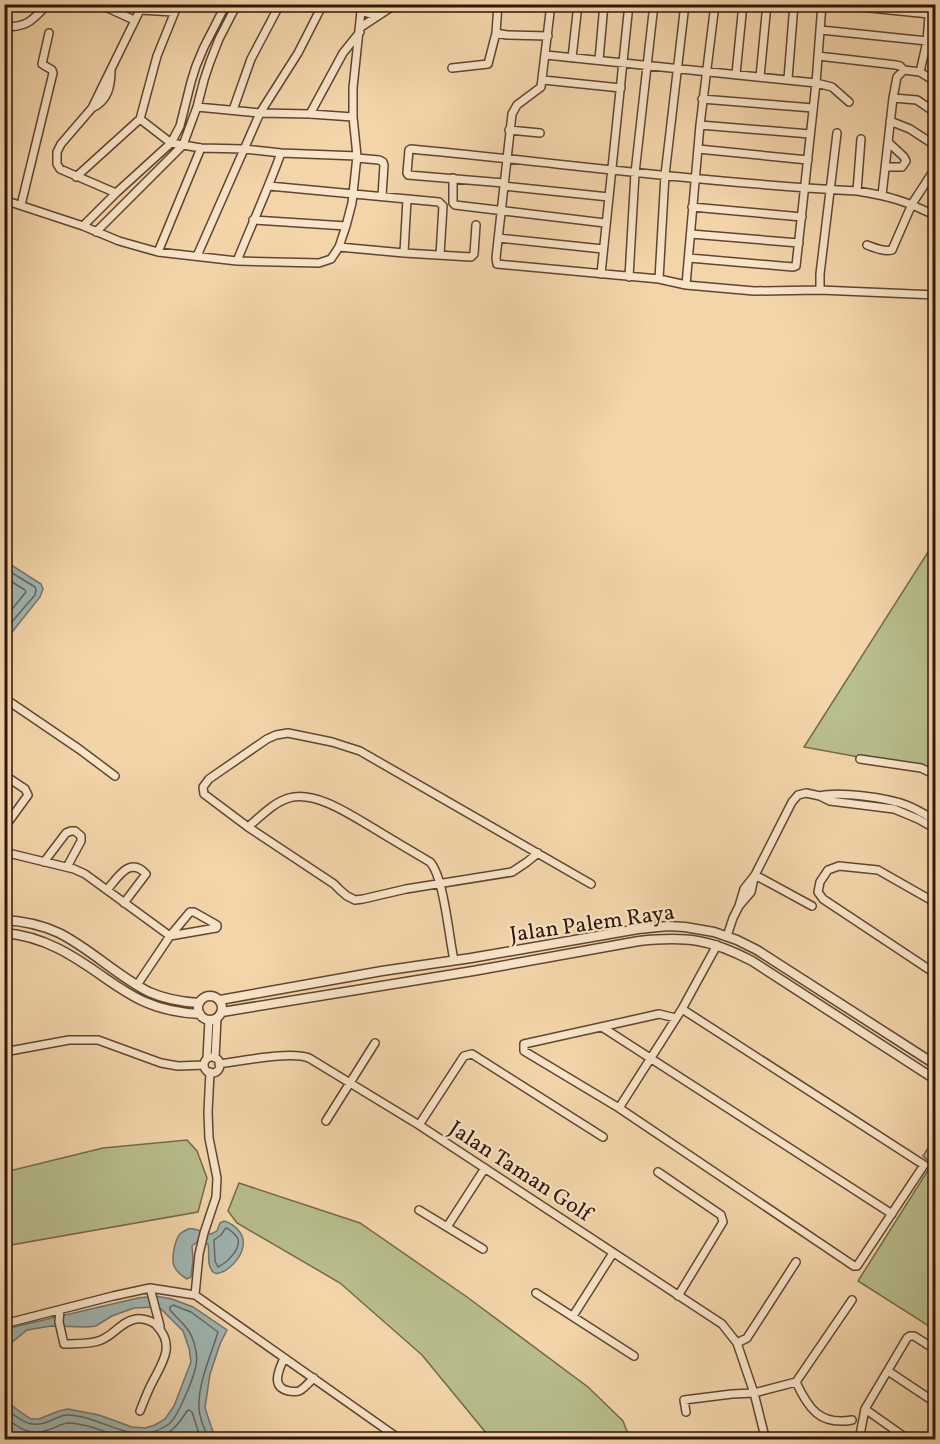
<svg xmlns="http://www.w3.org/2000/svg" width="940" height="1444" font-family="Vollkorn,serif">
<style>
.green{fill:#b8be8c;stroke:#746a4a;stroke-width:1.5}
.water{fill:#9fb6b2;stroke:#72766e;stroke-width:1.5}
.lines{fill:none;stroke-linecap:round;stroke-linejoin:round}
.shore{stroke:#67665d;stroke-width:1.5}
.minor-casing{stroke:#604530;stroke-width:10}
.tertiary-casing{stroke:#604530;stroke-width:11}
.minor{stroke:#f8e4c8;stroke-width:7}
.tertiary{stroke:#f8e4c8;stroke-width:8}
.labels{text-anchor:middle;stroke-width:4.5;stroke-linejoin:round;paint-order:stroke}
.street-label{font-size:22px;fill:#2f1508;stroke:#f8e4c8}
</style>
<rect width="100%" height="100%" fill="#f4d5aa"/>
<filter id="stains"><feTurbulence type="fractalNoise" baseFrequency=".00333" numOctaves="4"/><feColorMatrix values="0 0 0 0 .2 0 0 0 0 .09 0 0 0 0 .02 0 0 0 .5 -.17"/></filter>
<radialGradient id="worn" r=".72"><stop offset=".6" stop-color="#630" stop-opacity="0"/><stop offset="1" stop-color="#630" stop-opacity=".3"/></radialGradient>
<path class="green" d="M935,541V778L919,768L804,747Z
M935,1137V1330L858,1281L932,1164L923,1156Z
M187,1140L197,1151L207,1178L198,1212L5,1246V1172L103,1148Z
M239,1183L360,1223L467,1297L588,1387L623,1421L630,1439L508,1440L506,1435L495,1437L487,1434L422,1355L340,1283L237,1223L228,1211Z"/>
<path class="water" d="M5,561L41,584L43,589L40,597L5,641Z
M224,1221C231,1223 235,1226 239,1231C255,1250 222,1280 213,1272C206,1265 210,1252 208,1244L203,1242H197L192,1246L193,1260L191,1277L187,1279C182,1276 176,1271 174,1266C171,1259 175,1239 180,1234C182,1232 186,1230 188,1229C196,1227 203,1233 211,1234L217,1231L220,1223Z
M155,1296L172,1299L193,1307L227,1330L220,1344L210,1374L205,1408L214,1435L218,1439L66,1440L51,1437L36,1439H5L4,1400L22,1413L31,1419H39L59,1411L68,1409L99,1415L132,1427L145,1428L155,1425L165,1419L174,1406L191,1362L189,1348L183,1331L161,1309L156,1307L134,1308L112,1316L96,1326L88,1327L51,1326L27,1330L5,1348V1329L138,1298Z"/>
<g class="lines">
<path class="shore" d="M4,568L35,587L36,590L35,595L4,631
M4,577L25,590L26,592L4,619
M227,1228C231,1231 236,1234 238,1239C241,1250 226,1263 218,1267L215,1261L214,1240L221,1235L225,1229Z
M4,1408C20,1419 30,1430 50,1421C55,1419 61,1415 67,1415C92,1415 119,1434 143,1434C151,1433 162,1429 169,1424C179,1415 193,1379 196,1366C197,1360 197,1353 195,1347C191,1328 182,1324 170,1310V1307L173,1305L191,1312L218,1332C211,1355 198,1383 199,1407C199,1418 205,1431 210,1440
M4,1417C20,1429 31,1437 51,1429C57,1427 62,1423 69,1423C89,1424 108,1433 127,1440
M152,1440C170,1434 177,1427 187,1411L189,1410L192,1412L201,1440"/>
<g class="minor-casing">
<path id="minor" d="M99,4L134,20
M126,4L140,10L174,12
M352,4L361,11L376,16
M551,4L541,87L517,105L512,114L496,258L497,264L659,279L686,285L754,291L820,290L936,295
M831,4L929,14
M4,27C29,27 32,20 48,4
M361,27L396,4
M821,30L927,41L936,47
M496,33L507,35L548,36
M546,55L816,83L832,87L849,102
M818,56L896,65L900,66L904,70L920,72L936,82
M572,58L578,4
M599,60L604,4
M452,68L488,64L496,33L498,4
M920,72L927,41L930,4
M736,74L743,4
M760,77L767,4
M788,79L794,4
M543,80L621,88
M893,98L917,100L936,113
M702,99L813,108
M197,107L260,113L310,114L353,117
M92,108C108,101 111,86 111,70
M233,110L251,59L280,4
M310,114L343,53L360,32
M140,119L171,143L201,148L244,149L281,153L357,156
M890,121L910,129L936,146
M700,125L810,134
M509,130L540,133
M698,149L808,160
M357,158L379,160L383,162L384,165L382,196
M886,167H902L906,161L904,157L888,142
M76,177L140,119L157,56L178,4
M453,178V203L455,205L605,223
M504,183L408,175L407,173L409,150L411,149C560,163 708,183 857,191C889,196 906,201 936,216
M269,186L439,202L443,206L440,255
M504,186L609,197
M857,191L861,139
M116,193L60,169L57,164V152L61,144L92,108L140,10
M882,195L893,98L897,77L904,70
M4,200L83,226L116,193L171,143L180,126L191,82L196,66L204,47L226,4
M21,205L53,73L52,70L42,64L49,33
M692,207L802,217
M253,220L346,226
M83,226L119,241L158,252L237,261L319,263L331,259L339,247L346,226L352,203L357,156L353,117V88L361,11
M96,232L183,145L197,107L204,80L210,62L219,39L237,4
M691,234L799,243
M498,238L603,249
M867,245C875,248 884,252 892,250L912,204L936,167
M339,247L404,253L471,257L474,254L476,225
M158,252L201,148
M404,253L407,199
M197,256L260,113L298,53L323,4
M689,258L793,267L796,266L816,83L822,4
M237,261C252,224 268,189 281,153
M601,274L629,4
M629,277L635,173L654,4
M659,279L665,175L685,4
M686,285L700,125L715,4
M820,290V274L837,133
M4,698L79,749L115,776
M860,759L921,768L936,775
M4,775L25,789L28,795L4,828
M820,796C839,791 888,798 906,805C917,809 926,815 936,821
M248,827C260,817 274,802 289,798C317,790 355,818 378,831C396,842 413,852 430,862C444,877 449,938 454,960
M4,852L74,869L85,874L170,936L216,928L217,927V925L194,912H190L170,936L137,985
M538,853L527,862L512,872L406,889L363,899L355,900L347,896L340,890L334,884L248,827L204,794L203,787L209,779L267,739L276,735L288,733L332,742L360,751L591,884
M44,862L66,833L71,831H75L81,836V841L67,867
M755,875L812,906
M107,890C118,877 130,856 146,874L124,903
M936,903L878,870L839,866L828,870L820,882L818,892L823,899L936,974
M739,906L744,889L755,875L792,802L798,795L806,793L820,796L830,801L894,809L918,819L936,829
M727,936L733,918L739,906L751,892L754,878
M682,1009L924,1165L857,1266H854L619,1108L682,1009L717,945
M602,1027L892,1214
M4,1052L69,1040H98L161,1063L178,1066L204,1065
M204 1065a8 8 0 1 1 16 0a8 8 0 1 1-16 0Z
M207,1058L209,1020
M215,1058L217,1018
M219,1064C241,1061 291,1051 309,1058L419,1125L722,1324L737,1343L754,1393L732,1394L684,1400L686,1412
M619,1108L524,1051V1044L659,1014L676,1018
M326,1121L375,1043
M419,1125L464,1056L472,1054L603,1137
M658,1172L721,1215L723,1222L678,1296
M419,1210L483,1249
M447,1227L485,1168
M150,1288L160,1326
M536,1293L634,1356
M195,1295L199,1254L204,1233L216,1197L217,1178L209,1138L208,1112L210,1072
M60,1310L59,1322L64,1344C75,1343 90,1345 101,1340C114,1335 122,1321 136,1319C143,1318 153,1321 157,1326C175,1345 163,1362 153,1381C148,1390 144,1401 140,1411
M573,1316L613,1253
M4,1324L113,1296L150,1288L195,1295L401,1440
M737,1343L747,1338L796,1262
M284,1358C279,1370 270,1387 289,1391C291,1391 296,1392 299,1391C304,1389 309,1382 314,1378
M888,1371L936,1403
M796,1382C808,1408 820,1426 852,1420
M865,1409L909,1440
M769,1440L765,1437L754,1393L796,1382L852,1300
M859,1440L865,1409L907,1338L910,1336H914L936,1350"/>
</g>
<g class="tertiary-casing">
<path id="tertiary" d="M4,920C23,921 42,925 59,933C91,949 117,976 149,992C165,999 182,1002 199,1003
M4,933C44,936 74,956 105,978C118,987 131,996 145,1002C163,1010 181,1013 200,1014
M198 1008a12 12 0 1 1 24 0a12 12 0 1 1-24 0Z
M220,1000L382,971L471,958L638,929L668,926L685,927L714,932L737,940L757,950L936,1065
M222,1012L473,971L639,941C686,936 710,939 752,961L936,1080"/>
</g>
<use href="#minor" class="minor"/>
<use href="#tertiary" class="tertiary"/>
</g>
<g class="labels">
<g class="street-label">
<text transform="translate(592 922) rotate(-8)" y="8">Jalan Palem Raya</text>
<text transform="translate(521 1170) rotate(33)" y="8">Jalan Taman Golf</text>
</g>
</g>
<rect width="940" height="1444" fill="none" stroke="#f4d5aa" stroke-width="24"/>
<rect x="6" y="6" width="928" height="1432" fill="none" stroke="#2f1508" stroke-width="3"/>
<rect x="12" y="12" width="916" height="1420" fill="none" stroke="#2f1508" stroke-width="1.5"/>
<rect width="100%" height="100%" filter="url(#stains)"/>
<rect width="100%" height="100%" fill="url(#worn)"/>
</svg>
